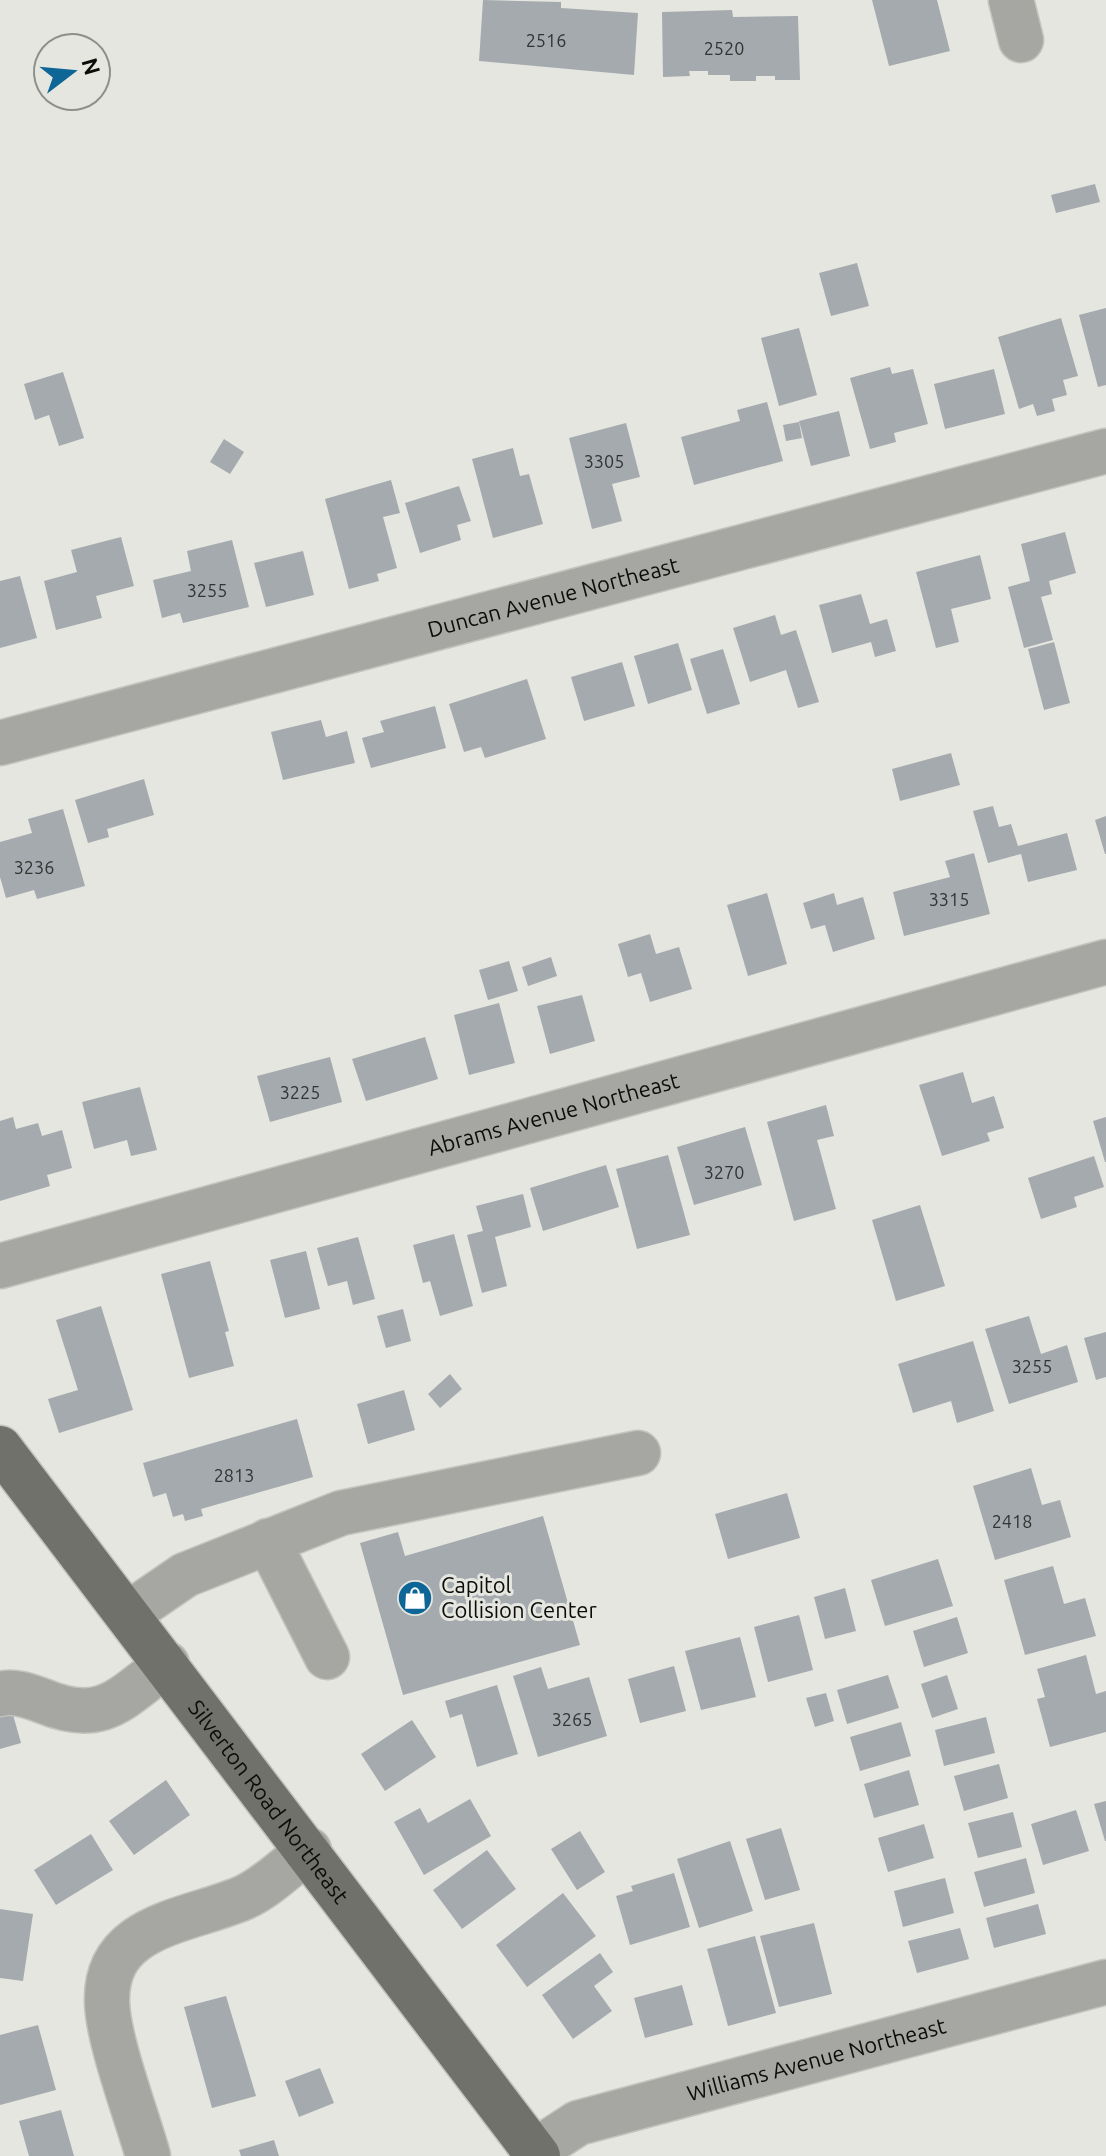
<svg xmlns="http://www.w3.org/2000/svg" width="1106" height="2156" font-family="Ubuntu,sans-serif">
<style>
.building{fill:#a4aaae}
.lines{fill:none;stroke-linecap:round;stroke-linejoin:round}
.minor-casing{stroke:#c3c3be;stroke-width:47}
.major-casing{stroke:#c3c3be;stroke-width:47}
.minor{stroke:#a6a6a3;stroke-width:44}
.major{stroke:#71716c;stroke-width:44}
.labels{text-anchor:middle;stroke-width:6;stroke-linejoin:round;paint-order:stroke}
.number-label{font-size:18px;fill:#323433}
.street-label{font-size:22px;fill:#0c0c0a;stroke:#e6e6e0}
.poi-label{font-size:22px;fill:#0c0c0a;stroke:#e6e6e0;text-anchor:start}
</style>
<rect width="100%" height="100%" fill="#e6e6e0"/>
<path class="building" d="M483,0L561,2V8L638,13L634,75L479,61Z
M872,0H937L950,51L889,66Z
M732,10L733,17L798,16L800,80H775V76H756V81H730V75H708V71H689L690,76L663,77L662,12Z
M1095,184L1100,202L1056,213L1051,195Z
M857,263L869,306L831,316L819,273Z
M1106,308V385L1098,387L1079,315Z
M1061,318L1078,376L1063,380L1067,395L1052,399L1055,411L1037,416L1033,404L1019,409L998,337Z
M799,328L817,395L779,406L761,338Z
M890,367L892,374L913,369L928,424L894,433L896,442L870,449L850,378Z
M994,369L1005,414L945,429L934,384Z
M63,372L84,438L59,446L49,415L35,420L24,384Z
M767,402L783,461L694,485L681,437L740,421L737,410Z
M839,411L850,456L811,466L799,421Z
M799,422L802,438L786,441L783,425Z
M626,423L640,477L612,484L622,521L592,529L569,438Z
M224,439L244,452L230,474L210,462Z
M513,448L520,476L529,474L543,524L493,538L472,459Z
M391,480L400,513L383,517L397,568L377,574L379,581L349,589L325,499Z
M459,486L471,521L457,525L461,540L420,553L405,503Z
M1065,532L1076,573L1049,581L1052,594L1041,597L1053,640L1024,648L1008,587L1030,581L1021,544Z
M121,537L134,586L96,596L102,618L56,630L44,581L77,572L71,550Z
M232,540L249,607L183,623L180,613L162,618L153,580L191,571L187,551Z
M303,551L314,595L266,607L254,563Z
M980,555L991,599L951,609L959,642L936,648L916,572Z
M20,576L37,638L0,648V581Z
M861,594L870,624L887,619L896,651L875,657L871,642L832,653L819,605Z
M775,615L781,635L796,630L819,702L798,708L786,670L750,682L733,628Z
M1054,642L1070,703L1044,710L1028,649Z
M678,643L692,690L648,704L634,656Z
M723,649L740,704L707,714L690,659Z
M622,662L635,706L584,721L571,677Z
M527,679L546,739L485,758L481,747L464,752L449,704Z
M435,706L446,748L371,768L362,738L384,732L380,721Z
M321,720L326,737L347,731L355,763L283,780L271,732Z
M951,753L960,785L900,801L892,769Z
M144,779L154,815L107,829L109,837L88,843L75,800Z
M993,806L999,827L1011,824L1018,846L1067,833L1077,870L1028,882L1021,854L988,863L973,811Z
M63,809L85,886L37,899L34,890L6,898L0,877V842L32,833L28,819Z
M1106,816V854H1105L1095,820Z
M974,853L990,914L904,936L893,892L950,877L945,861Z
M767,893L787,964L748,976L727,905Z
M834,893L837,905L863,897L875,939L833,952L825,925L811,929L803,903Z
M650,934L656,954L679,947L692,989L650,1002L641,973L628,977L618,944Z
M551,957L557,976L528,986L522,967Z
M509,961L518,991L488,1000L479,970Z
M582,995L595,1041L550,1054L537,1006Z
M499,1003L515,1063L469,1075L454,1015Z
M425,1037L438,1079L366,1101L352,1059Z
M330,1057L342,1102L270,1122L257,1076Z
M963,1072L972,1103L994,1096L1004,1128L987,1133L990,1141L942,1156L919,1085Z
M140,1087L157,1150L131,1156L127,1140L94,1149L82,1102Z
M826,1105L834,1136L817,1140L836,1209L794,1221L767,1122Z
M13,1117L16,1129L38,1123L42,1136L62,1130L72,1168L47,1175L50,1186L0,1201V1121Z
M1106,1117V1162H1105L1093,1121Z
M745,1127L762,1185L694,1205L677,1147Z
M668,1155L690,1235L637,1249L616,1169Z
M1094,1156L1104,1187L1074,1197L1077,1207L1041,1219L1028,1178Z
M606,1165L619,1207L543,1231L530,1188Z
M523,1194L531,1227L495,1237L507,1286L482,1293L467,1235L483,1231L476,1206Z
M920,1205L945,1286L896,1301L872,1220Z
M454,1234L473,1306L440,1316L430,1281L423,1283L413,1245Z
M358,1237L375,1299L353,1305L347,1281L328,1286L317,1248Z
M306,1251L320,1309L285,1318L270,1260Z
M210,1261L229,1331L225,1332L234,1366L189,1378L161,1274Z
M101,1306L133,1410L59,1433L48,1399L78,1390L56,1320Z
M403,1309L411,1341L386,1348L377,1316Z
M1029,1316L1041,1354L1067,1345L1078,1382L1009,1404L985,1329Z
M1106,1332V1377L1096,1380L1084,1338Z
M973,1341L994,1411L957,1423L951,1401L913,1413L898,1364Z
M450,1374L462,1389L440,1408L428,1394Z
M404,1390L415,1430L368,1444L357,1404Z
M297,1419L313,1477L201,1509L203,1516L185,1521L183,1514L173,1517L166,1493L153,1497L143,1463Z
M1031,1468L1042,1505L1060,1500L1071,1537L995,1560L973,1486Z
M787,1493L800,1538L728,1559L715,1514Z
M543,1516L580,1645L403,1695L360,1543L398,1532L405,1556Z
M938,1559L953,1606L885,1626L871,1580Z
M1053,1566L1064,1604L1085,1598L1096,1636L1025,1655L1004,1580Z
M845,1588L856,1631L825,1639L814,1597Z
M799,1615L813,1670L768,1682L754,1627Z
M957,1617L968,1653L924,1667L913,1631Z
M740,1637L756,1697L701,1710L685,1651Z
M1086,1655L1096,1694L1106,1691V1732L1050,1747L1037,1699L1045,1697L1037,1669Z
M674,1666L686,1711L640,1723L628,1679Z
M541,1667L548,1689L589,1677L607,1736L538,1757L513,1676Z
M888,1675L899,1708L847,1724L837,1690Z
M947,1675L958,1709L932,1718L921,1684Z
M497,1685L518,1754L477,1767L462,1714L450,1718L445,1701Z
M826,1693L834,1721L815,1727L806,1698Z
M12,1711L21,1743L0,1749V1714Z
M986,1717L995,1753L944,1766L935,1730Z
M412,1720L436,1757L385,1791L361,1754Z
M901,1722L911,1756L860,1771L850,1737Z
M999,1764L1008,1798L964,1811L954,1776Z
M909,1770L919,1805L874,1818L864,1784Z
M166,1780L190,1815L134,1855L109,1821Z
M470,1799L491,1836L424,1875L394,1822L420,1808L428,1823Z
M1106,1801V1841H1105L1094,1804Z
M1076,1810L1089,1851L1043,1865L1031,1824Z
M1013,1812L1022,1847L978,1858L968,1823Z
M924,1824L934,1858L888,1872L878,1838Z
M781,1828L800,1890L765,1900L746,1839Z
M580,1831L605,1872L577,1890L551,1849Z
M91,1834L113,1870L56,1905L34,1870Z
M730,1841L753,1911L699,1928L677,1859Z
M487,1850L516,1889L462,1929L433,1890Z
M1026,1858L1035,1893L984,1907L974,1872Z
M674,1873L690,1927L630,1945L616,1896L633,1891L631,1886Z
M945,1878L954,1913L903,1927L894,1891Z
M563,1893L596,1936L527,1987L496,1945Z
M1038,1904L1046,1934L994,1948L986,1918Z
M0,1909L33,1914L23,1981L0,1978Z
M814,1923L832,1994L779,2007L760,1936Z
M960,1928L969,1959L917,1973L908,1941Z
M755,1936L776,2013L728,2026L707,1949Z
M600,1953L613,1972L594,1986L612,2011L573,2039L542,1995Z
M682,1985L693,2025L645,2038L634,1998Z
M226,1996L256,2096L212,2108L184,2007Z
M38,2025L56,2090L0,2105V2035Z
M320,2068L334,2103L299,2117L285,2081Z
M61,2110L74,2156H29L19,2121Z
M274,2140L279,2156H241L239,2150Z"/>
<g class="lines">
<g class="minor-casing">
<g id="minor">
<path d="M1011,0L1021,40"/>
<path id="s1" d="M0,743L1106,451"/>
<path id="s2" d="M0,1266L1106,962"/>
<path d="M268,1541L327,1657"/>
<path d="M128,1614L185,1575L341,1513L638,1453"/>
<path d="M0,1694C14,1690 30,1696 43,1701C103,1726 121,1698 167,1664"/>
<path id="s3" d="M535,2151L578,2123L1106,1982"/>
<path d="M148,2156C137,2116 108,2041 107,2002C105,1923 189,1922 245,1897C267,1887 289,1865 309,1850"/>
</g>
</g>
<g class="major-casing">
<g id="major">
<path id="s4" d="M0,1448L538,2156"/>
</g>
</g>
<use href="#minor" class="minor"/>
<use href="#major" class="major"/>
</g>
<defs>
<g id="shop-disc" transform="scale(1.8)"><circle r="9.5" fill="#0e6696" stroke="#e6e6e0"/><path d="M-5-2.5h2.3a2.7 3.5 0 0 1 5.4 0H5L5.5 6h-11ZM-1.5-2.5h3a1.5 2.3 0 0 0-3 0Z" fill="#fff"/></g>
</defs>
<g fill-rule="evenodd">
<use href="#shop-disc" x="415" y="1598"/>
</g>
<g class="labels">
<g class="number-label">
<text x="546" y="47">2516</text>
<text x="724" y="55">2520</text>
<text x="604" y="468">3305</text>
<text x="207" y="597">3255</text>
<text x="34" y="874">3236</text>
<text x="949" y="906">3315</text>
<text x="300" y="1099">3225</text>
<text x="724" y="1179">3270</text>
<text x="1032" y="1373">3255</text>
<text x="234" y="1482">2813</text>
<text x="1012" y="1528">2418</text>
<text x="572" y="1726">3265</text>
</g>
<g class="street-label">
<text dy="8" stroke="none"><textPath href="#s1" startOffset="572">Duncan Avenue Northeast</textPath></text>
<text dy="8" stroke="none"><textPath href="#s2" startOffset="574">Abrams Avenue Northeast</textPath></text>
<text dy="8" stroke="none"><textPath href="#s4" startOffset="444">Silverton Road Northeast</textPath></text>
<text dy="8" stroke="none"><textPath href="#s3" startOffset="298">Williams Avenue Northeast</textPath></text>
</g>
<g class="poi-label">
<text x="441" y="1593">Capitol<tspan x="441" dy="25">Collision Center</tspan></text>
</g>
</g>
<g transform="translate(72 72) rotate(74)"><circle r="38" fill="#e6e6e0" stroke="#8f8f8a" stroke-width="2"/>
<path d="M0-6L14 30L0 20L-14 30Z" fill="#0e6696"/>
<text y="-12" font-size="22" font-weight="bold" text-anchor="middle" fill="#0c0c0a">N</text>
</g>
</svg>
